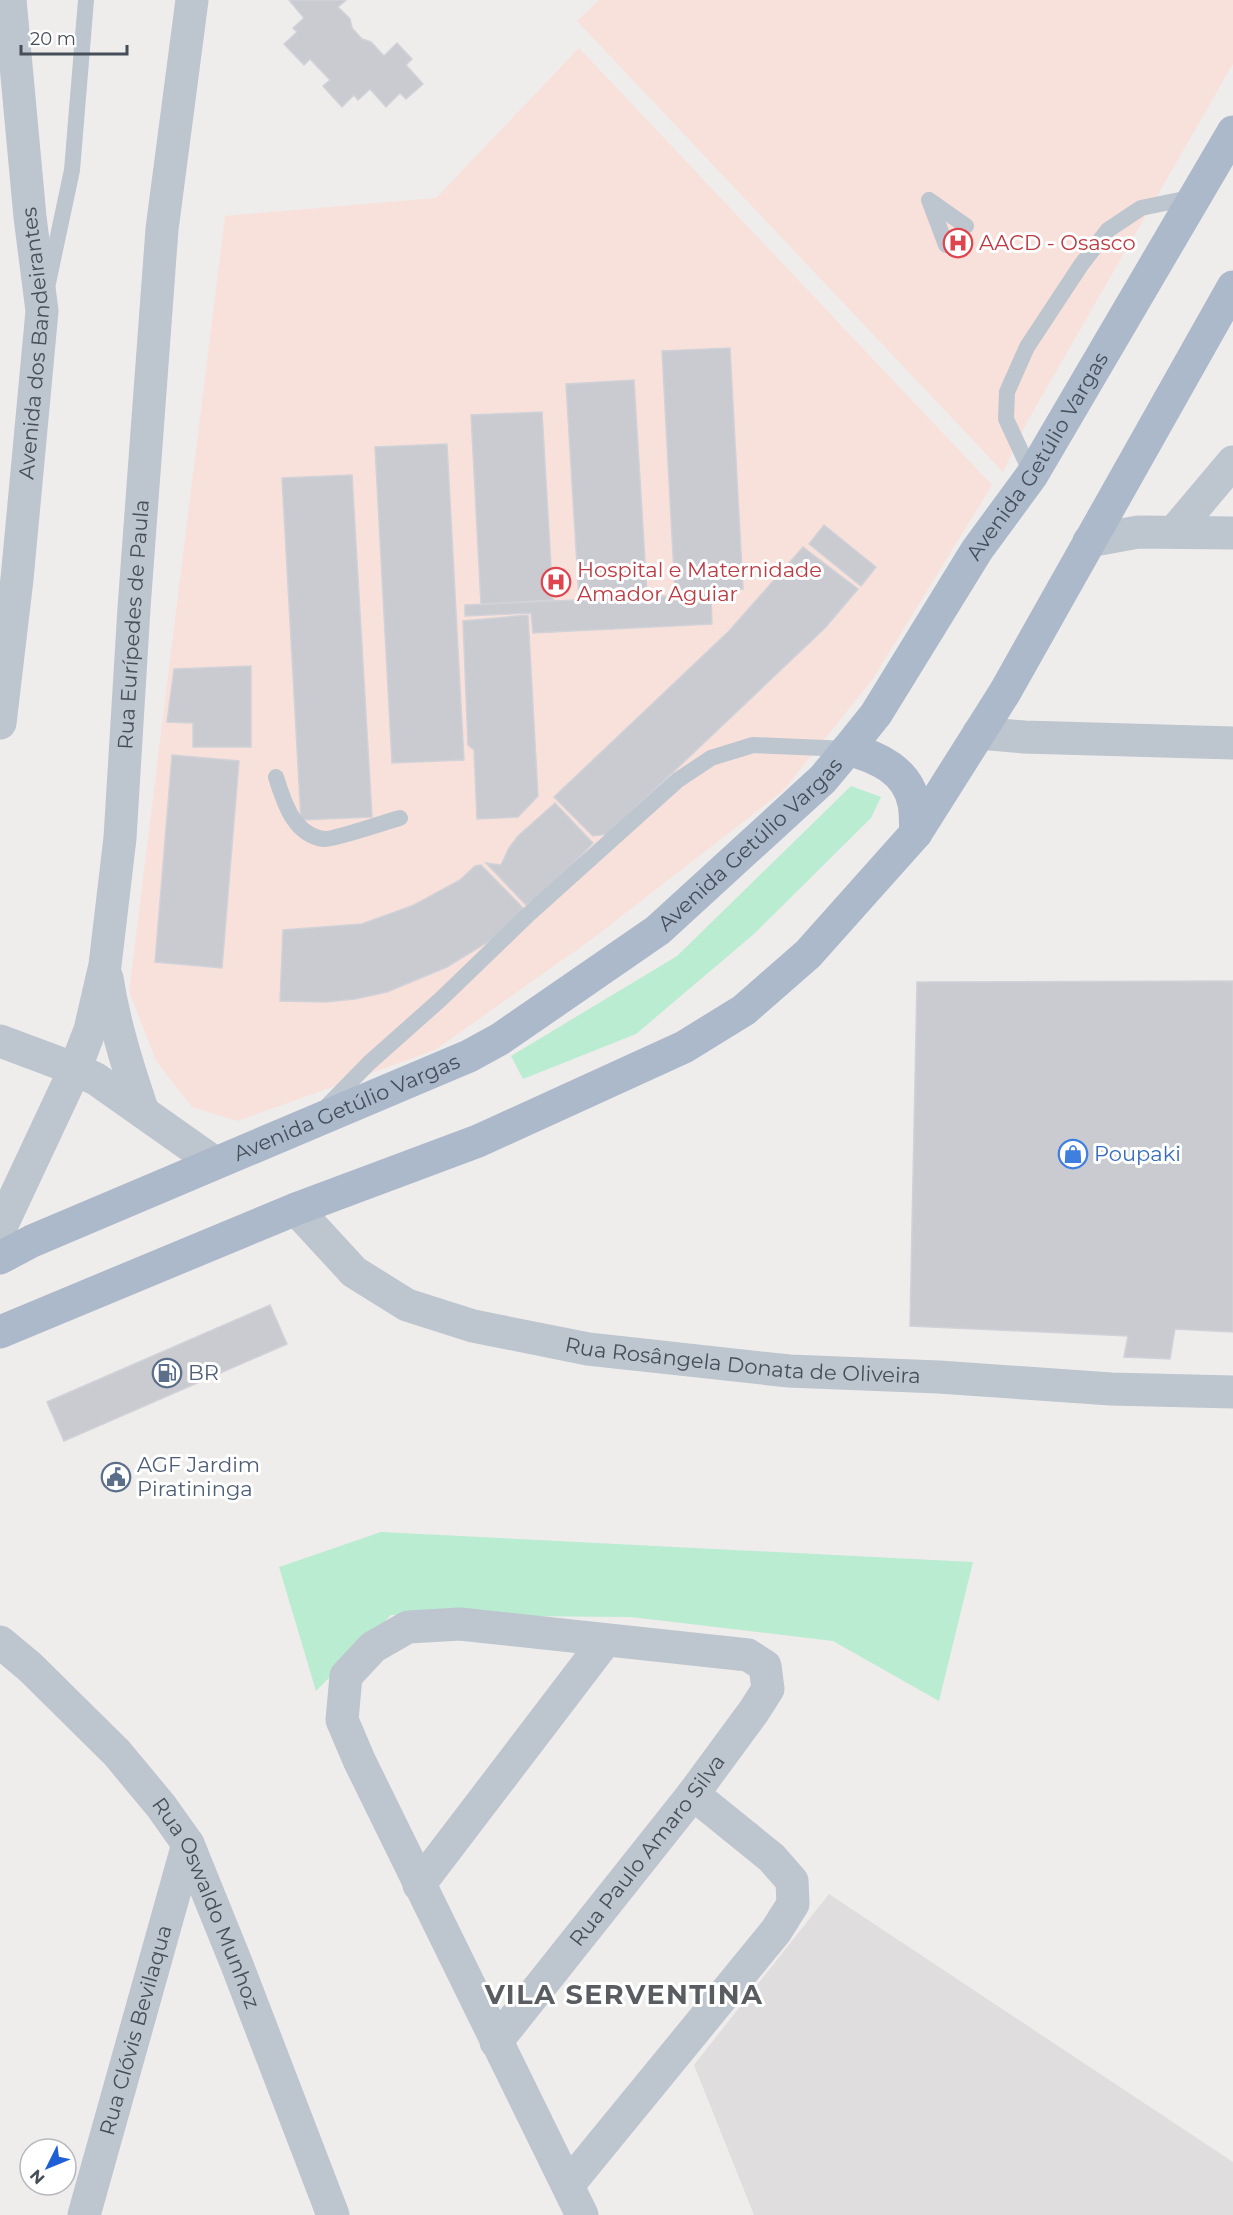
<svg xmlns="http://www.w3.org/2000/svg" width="1233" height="2215" font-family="Montserrat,sans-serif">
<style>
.education{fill:#e0ddde}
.medical{fill:#f9e1db}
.green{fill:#baecd2}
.building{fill:#c9cbd1;stroke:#d0d2d8;stroke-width:1.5}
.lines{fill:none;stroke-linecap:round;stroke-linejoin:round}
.lane{stroke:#bdc5ce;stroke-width:16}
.street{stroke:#bdc5ce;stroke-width:33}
.primary{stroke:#acb9cb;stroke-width:33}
.labels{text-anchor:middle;stroke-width:6;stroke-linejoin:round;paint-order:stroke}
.health-label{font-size:21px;fill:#be3a42;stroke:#fff;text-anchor:start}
.street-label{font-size:21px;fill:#454e59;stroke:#fff}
.shop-label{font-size:21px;fill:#366cbe;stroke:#fff;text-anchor:start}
.service-label{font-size:21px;fill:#4e5e75;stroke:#fff;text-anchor:start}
.district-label{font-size:27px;font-weight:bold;letter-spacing:1.5px;fill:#595c61;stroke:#fff}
</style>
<rect width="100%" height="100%" fill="#efecec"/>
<path class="education" d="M829,1894L1233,2162V2215H754L694,2065Z"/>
<path class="medical" d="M599,0H1233V64L1027,422L1003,472L577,21Z
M579,48L992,485L872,680L783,791L592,939L435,1050L237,1121L192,1107L156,1061L129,991L225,216L436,198Z"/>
<path class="green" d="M851,786L881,797L871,818L754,934L636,1034L523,1079L511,1056L677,956Z
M381,1532L973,1562L939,1701L833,1641L631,1617L391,1615L316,1691L279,1567Z"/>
<path class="building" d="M289,0H346L338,7L350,19L352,28L362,39L371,42L384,56L397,43L412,59L406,65L423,84L406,99L400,93L386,107L370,89L358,100L354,95L342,107L323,86L330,80L310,59L304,65L284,44L297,32L293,28L304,18Z
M730,348L743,589L675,592L662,351Z
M634,380L647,594L579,598L566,384Z
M542,412L553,600L481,604L471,415Z
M447,444L464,760L392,763L375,447Z
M352,475L372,817L301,820L282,478Z
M824,525L876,567L861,586L809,544Z
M803,547L858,589L825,628L608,834L593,836L554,797L729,631Z
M711,594L712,624L533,633L531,613L465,616V605Z
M528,615L538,796L518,817L477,819L474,750L468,745L463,621Z
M251,666V747H193V723L167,722L174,669Z
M172,755L239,761L222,968L155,962Z
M555,803L593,843L547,891L526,905L486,863L501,865L509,848L518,836Z
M481,865L526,911L501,934L447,967L387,992L355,999L325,1002L280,1001L283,930L362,924L414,905L460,880L475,866Z
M1233,981V1332L1175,1329L1170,1359L1124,1357L1128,1336L910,1326L917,982Z
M270,1305L287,1344L64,1441L47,1402Z"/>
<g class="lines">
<path class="lane" d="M929,200L946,245
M929,200L966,226
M48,283L72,170L86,0
M1032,475L1006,419L1007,392L1027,347L1081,265L1108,230L1141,208L1194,197
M276,777C284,803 294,835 324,839C333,840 388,821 400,818
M326,1107L369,1063L441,999L529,914L678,780L711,758L753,745L848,749"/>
<g class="street">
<path d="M1174,532L1233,462"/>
<path d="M1089,541L1138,532L1233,533"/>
<path id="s1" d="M0,723L17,579L42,311L30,217L10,0"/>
<path d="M979,733L1024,737L1233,743"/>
<path d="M107,978C114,1024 128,1067 143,1112"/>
<path d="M0,1041L75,1069L96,1079L215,1163"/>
<path id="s2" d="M296,1209L354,1272L407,1305L473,1326L588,1349L789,1371L939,1377L1111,1389L1233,1392"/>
<path id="s3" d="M0,1229L75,1069L90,1030L105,965L120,838L134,608L162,229L192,0"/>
<path id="s4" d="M0,1642L30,1667L117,1753L161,1806L188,1844L237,1965L333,2215"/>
<path d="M419,1885L605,1641"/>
<path id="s5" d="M496,2042L693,1794L754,1711L768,1689L765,1666L748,1655L460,1624L408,1627L373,1647L346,1676L342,1720L359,1760L582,2215"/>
<path d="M569,2184L776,1931L793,1904L792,1881L772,1858L693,1794"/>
<path id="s6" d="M84,2215L188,1844"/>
</g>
<g class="primary">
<path d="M848,749C877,757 908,770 914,804C916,813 915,823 916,833"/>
<path id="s7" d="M0,1258L32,1241L469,1056L500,1039L658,930L823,779L848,749L876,714L977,550L1032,475L1233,132"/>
<path d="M0,1332L296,1209L478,1141L684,1047L744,1010L808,954L916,833L1005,692L1233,287"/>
</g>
</g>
<defs>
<g id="hospital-ring" transform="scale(1.5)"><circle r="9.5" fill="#fff" stroke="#e0444e" stroke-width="1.5"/><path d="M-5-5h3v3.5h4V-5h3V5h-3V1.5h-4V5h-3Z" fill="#e0444e"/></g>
<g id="shop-ring" transform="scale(1.5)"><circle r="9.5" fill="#fff" stroke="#3f7fe0" stroke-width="1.5"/><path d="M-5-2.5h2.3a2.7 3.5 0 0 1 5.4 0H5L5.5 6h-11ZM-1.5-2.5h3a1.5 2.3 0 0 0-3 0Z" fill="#3f7fe0"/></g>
<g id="fuel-ring" transform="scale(1.5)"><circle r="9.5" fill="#fff" stroke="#5c6f8a" stroke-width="1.5"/><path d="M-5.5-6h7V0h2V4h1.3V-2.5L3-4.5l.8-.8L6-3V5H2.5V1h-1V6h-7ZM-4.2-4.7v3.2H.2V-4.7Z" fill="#5c6f8a"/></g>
<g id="civic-ring" transform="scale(1.5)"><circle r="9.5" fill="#fff" stroke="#5c6f8a" stroke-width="1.5"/><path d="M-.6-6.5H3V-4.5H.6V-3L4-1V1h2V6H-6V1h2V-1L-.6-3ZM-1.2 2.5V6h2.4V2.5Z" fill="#5c6f8a"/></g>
</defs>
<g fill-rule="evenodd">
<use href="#hospital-ring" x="958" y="243"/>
<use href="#hospital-ring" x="556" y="582"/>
<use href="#shop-ring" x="1073" y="1154"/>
<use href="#fuel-ring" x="167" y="1373"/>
<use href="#civic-ring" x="116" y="1477"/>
</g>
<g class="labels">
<g class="health-label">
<text x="979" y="250">AACD - Osasco</text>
<text x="577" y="577">Hospital e Maternidade<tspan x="577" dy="24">Amador Aguiar</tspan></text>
</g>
<g class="street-label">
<text dy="7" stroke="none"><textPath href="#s1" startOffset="382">Avenida dos Bandeirantes</textPath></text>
<text dy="7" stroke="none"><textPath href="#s7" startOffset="1350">Avenida Getúlio Vargas</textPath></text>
<text dy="7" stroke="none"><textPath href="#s3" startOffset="627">Rua Eurípedes de Paula</textPath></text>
<text dy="7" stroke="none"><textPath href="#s7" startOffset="864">Avenida Getúlio Vargas</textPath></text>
<text dy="7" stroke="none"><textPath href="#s7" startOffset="378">Avenida Getúlio Vargas</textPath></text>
<text dy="7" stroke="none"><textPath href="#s2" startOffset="490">Rua Rosângela Donata de Oliveira</textPath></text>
<text dy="7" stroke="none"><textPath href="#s5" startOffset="244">Rua Paulo Amaro Silva</textPath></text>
<text dy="7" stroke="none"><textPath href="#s4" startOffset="338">Rua Oswaldo Munhoz</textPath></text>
<text dy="7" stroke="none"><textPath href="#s6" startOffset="192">Rua Clóvis Bevilaqua</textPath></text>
</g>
<g class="shop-label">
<text x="1094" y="1161">Poupaki</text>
</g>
<g class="service-label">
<text x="188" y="1380">BR</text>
<text x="137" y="1472">AGF Jardim<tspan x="137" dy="24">Piratininga</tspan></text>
</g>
<g class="district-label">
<text x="624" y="2004">VILA SERVENTINA</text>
</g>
</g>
<g transform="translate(48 2167) rotate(227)"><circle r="28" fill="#ffffff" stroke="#b5b8bd" stroke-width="1.5"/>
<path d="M0-4.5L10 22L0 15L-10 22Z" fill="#1e5fd7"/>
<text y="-9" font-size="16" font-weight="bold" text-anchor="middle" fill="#454e59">N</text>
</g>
<path d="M21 45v9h106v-9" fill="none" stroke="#454e59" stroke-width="3"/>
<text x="30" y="45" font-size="18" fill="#454e59" stroke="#ffffff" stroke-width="4.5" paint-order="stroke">20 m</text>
</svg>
